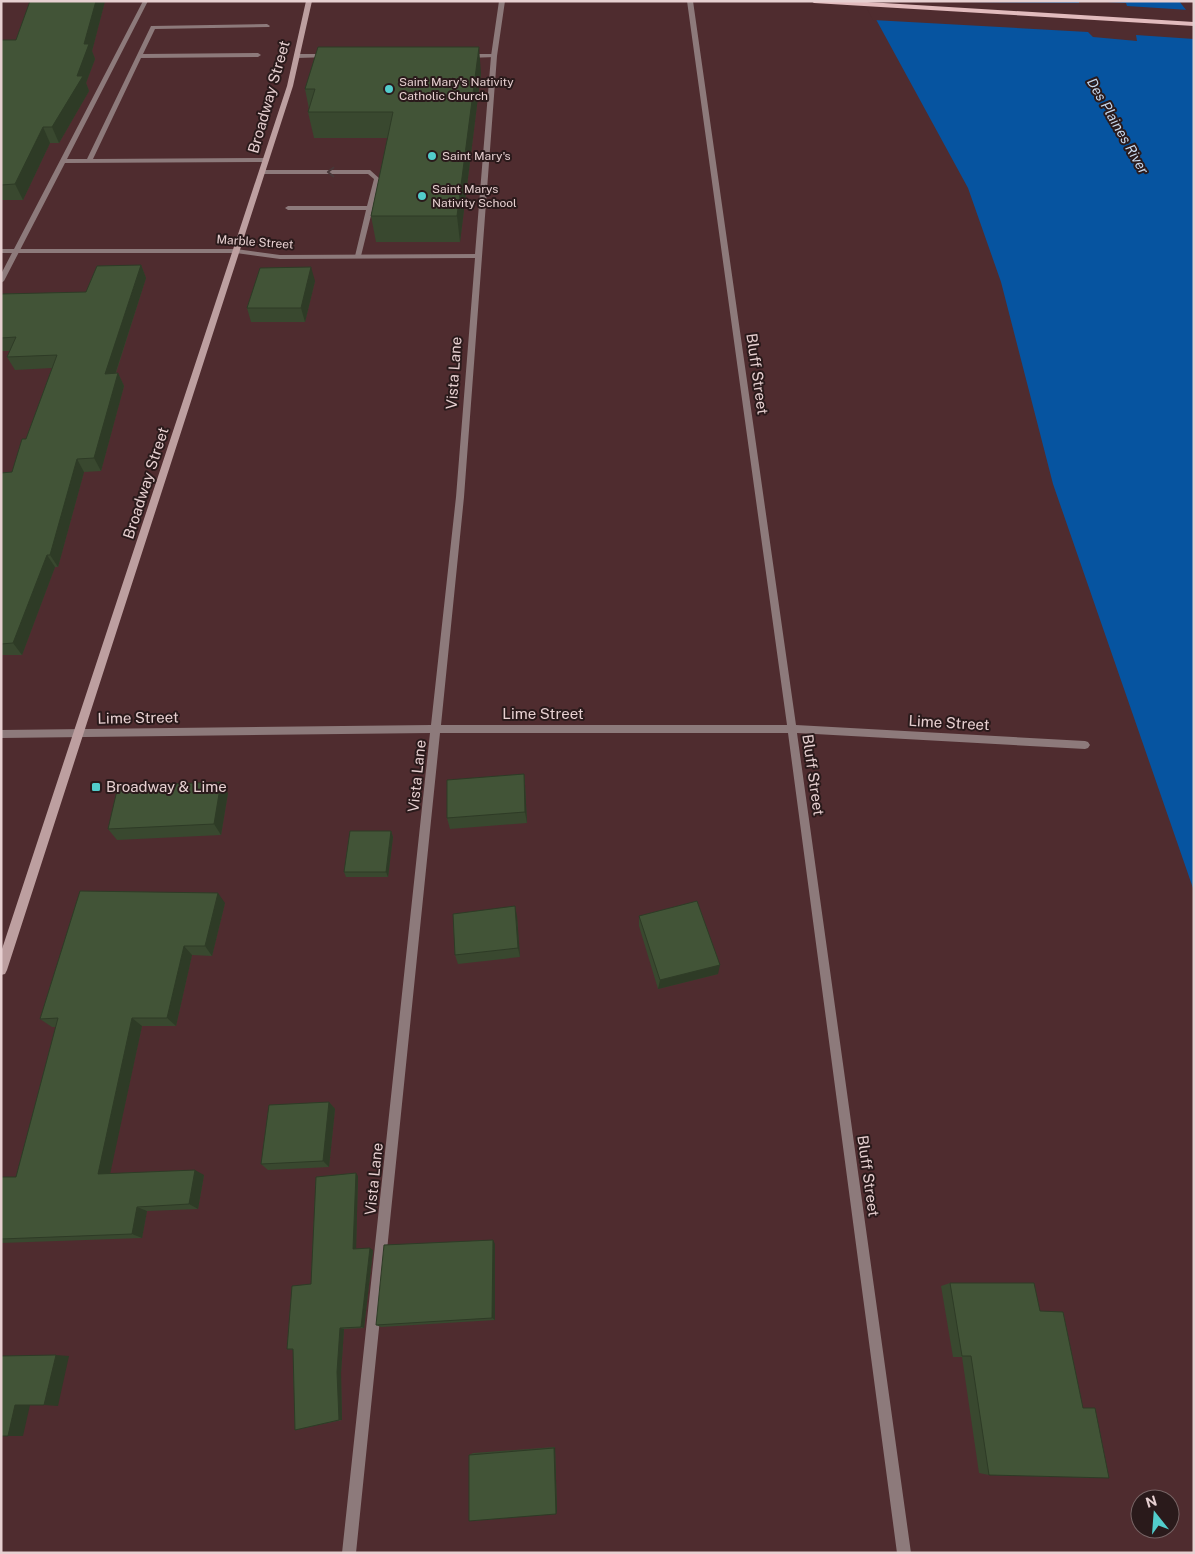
<svg xmlns="http://www.w3.org/2000/svg" width="1195" height="1554" font-family="'Public Sans',sans-serif">
<style>
.water{fill:#0654a0}
.pier{fill:#4f2c2f}
.lines{fill:none;stroke-linecap:round;stroke-linejoin:round}
.lane{fill:#8d7a7b;fill-rule:evenodd}
.street{fill:#8d7a7b;fill-rule:evenodd}
.secondary{fill:#bd9fa0;fill-rule:evenodd}
.primary{fill:#e2bbbd;fill-rule:evenodd}
.wall{fill:#39482f}
.shaded-wall{fill:#2e3b26}
.building{fill:#425437;stroke:#2e3b26}
.oneway{stroke:#483738}
.poi-dot{fill:#52cdcc;stroke:#2a1a1b;stroke-width:2}
.labels{text-anchor:middle;stroke-width:4;stroke-linejoin:round;paint-order:stroke}
.far-poi-label{font-size:12px;fill:#e7d0d1;stroke:#2a1a1b;text-anchor:start}
.far-street-label{font-size:12px;fill:#e7d0d1;stroke:#2a1a1b}
.far-water-label{font-size:14px;font-style:italic;fill:#c7d8ed;stroke:#2a1a1b}
.street-label{font-size:15px;fill:#e7d0d1;stroke:#2a1a1b}
.poi-label{font-size:15px;fill:#e7d0d1;stroke:#2a1a1b;text-anchor:start}
</style>
<rect width="100%" height="100%" fill="#4f2c2f"/>
<path class="water" d="M866,1H1179L1194,20V891L1053,484L1001,282L968,188Z"/>
<path class="pier" d="M863,1L1079,3V1H1089L1126,3L1127,6L1189,10L1194,16V39L1136,35L1137,41L1093,37L1088,32L873,20Z"/>
<g class="lines">
<path class="lane" d="M143,1H148L67,159H87L151,26L267,24L270,26L269,27L155,29L143,54L258,53L261,55L258,57L141,58L93,159L266,158L269,160L266,162L65,163L4,281L1,283V274Z
M328,54L330,55V57L297,58L294,56L297,54Z
M494,54L496,55V57L468,58L465,56L468,54Z
M370,170L380,179L361,256L358,258L355,256L366,210H288L285,208L288,206H367L374,179L368,174H262L259,172L262,170Z"/>
<path class="street" d="M499,1H505L497,56L464,497L441,725H787L687,1H693L796,725L1085,741L1088,742L1090,745L1088,748L1085,749L797,733L911,1553H897L788,733H440L356,1553H342L430,733L1,738V730L431,725L456,497L475,258L280,259L236,253H1V249H236L280,255L475,254L491,56Z"/>
<path class="secondary" d="M306,1H312L293,86L7,970L5,974L1,975V952L287,86Z"/>
<path class="primary" d="M811,1H851L1194,22V26L814,3Z"/>
</g>
<path class="wall" d="M30,1H105L92,51L95,59L86,83L89,91L59,143H50L23,200H1V40H16Z
M481,73L460,242H376L371,216L388,138H314L308,112L309,109L305,89Z
M141,265L146,278L116,373H118L124,386L101,471L84,472L58,567H55L22,655H1V473L12,472L26,439L52,368L15,370L7,357L10,351H1V294L86,292Z
M315,281L305,322H251L247,308Z
M524,774L525,785L527,823L450,829L447,818Z
M228,793L221,835L117,840L108,829Z
M391,831L393,837L388,877H346L344,872Z
M225,903L212,956L192,955L176,1026H142L110,1173L204,1175L198,1209L147,1211L142,1238L1,1243V1177H16L56,1027H52L40,1019Z
M517,916L520,957L458,964L455,955Z
M639,916L718,974L658,989L639,926Z
M329,1102L335,1109L329,1167L268,1170L261,1164Z
M358,1176L356,1249L373,1250L364,1328L344,1329L341,1373L342,1420L295,1430L293,1350L287,1349L311,1284Z
M495,1244V1320L381,1327L376,1325Z
M950,1283H1034L989,1475L979,1473L962,1357H953L941,1286Z
M555,1447L557,1511L469,1455L473,1453Z"/>
<path class="shaded-wall" d="M96,1H105L92,51L95,59L86,83L89,91L59,143L52,127L77,76L84,44Z
M479,47L481,73L460,242L457,216Z
M43,127L50,143L23,200L15,184Z
M141,265L146,278L111,387L105,374Z
M311,267L315,281L305,322L301,308Z
M118,373L124,386L101,471L94,458Z
M77,459L84,472L58,567L50,555Z
M47,555L55,567L22,655L13,643Z
M524,774L525,785L527,823L525,812Z
M221,782L228,793L221,835L214,824Z
M391,831L393,837L388,877L386,872Z
M218,893L225,903L212,956L205,946Z
M515,906L517,916L520,957L518,948Z
M184,946L192,955L176,1026L167,1018Z
M720,965L718,974L658,989L660,980Z
M132,1018L142,1026L109,1179L98,1174Z
M329,1102L335,1109L329,1167L323,1161Z
M195,1170L204,1175L198,1209L189,1204Z
M356,1173L358,1176L356,1251L353,1249Z
M137,1207L147,1211L142,1238L132,1234Z
M493,1240L495,1244V1320L492,1318Z
M370,1248L373,1250L364,1328L361,1327Z
M340,1328L344,1329L341,1373L342,1420H339L337,1372Z
M56,1355L69,1356L58,1406L44,1405Z
M15,1405H30L23,1436H8Z
M555,1447L557,1511L556,1514L554,1448Z"/>
<path class="building" d="M30,1H96L84,44H89L77,76H83L52,127H43L15,184L1,185V40H16Z
M318,47H479L457,216H371L393,112H308L315,89H305Z
M141,265L105,374L118,373L94,458L77,459L50,555H47L13,643L1,644V473L12,472L22,439H26L57,355L7,357L16,337L1,338V294L86,292L97,266Z
M311,267L301,308H247L260,268Z
M524,774L525,812L447,818V780Z
M221,782L214,824L108,829L118,786Z
M350,831H391L386,872H344Z
M80,891L218,893L205,946H184L167,1018H132L98,1174L195,1170L189,1204L137,1207L132,1234L1,1239V1177H16L58,1018L40,1019Z
M697,901L720,965L660,980L639,916Z
M515,906L518,948L455,955L453,914Z
M329,1102L323,1161L261,1164L269,1105Z
M356,1173L353,1249L370,1248L361,1327L340,1328L337,1372L339,1420L295,1430L293,1349H287L292,1286L311,1284L316,1177Z
M493,1240L492,1318L376,1325L384,1245Z
M950,1283H1034L1040,1311L1063,1312L1083,1408H1095L1109,1478L989,1475L971,1356H962Z
M56,1355L44,1405H15L8,1436H1V1356Z
M554,1448L556,1514L469,1521V1455Z"/>
<defs><path id="oneway-chevron" d="M-2-3.5L2.5 0L-2 3.5" fill="none" stroke-width="1.6" stroke-linecap="round" stroke-linejoin="round" transform="scale(1.25)"/></defs>
<use class="oneway" href="#oneway-chevron" transform="translate(331 172) rotate(180)"/>
<g class="poi-dot">
<circle cx="389" cy="89" r="5"/>
<circle cx="432" cy="156" r="5"/>
<circle cx="422" cy="196" r="5"/>
<rect x="91" y="782" width="10" height="10" rx="2.5"/>
</g>
<g class="labels">
<g class="far-poi-label">
<text x="399" y="86">Saint Mary's Nativity<tspan x="399" dy="14">Catholic Church</tspan></text>
<text x="442" y="160">Saint Mary's</text>
<text x="432" y="193">Saint Marys<tspan x="432" dy="14">Nativity School</tspan></text>
</g>
<g class="far-street-label">
<text transform="translate(255 242) rotate(4)" y="4">Marble Street</text>
</g>
<g class="far-water-label">
<text transform="translate(1118 126) rotate(60)" y="5">Des Plaines River</text>
</g>
<g class="street-label">
<text transform="translate(269 97) rotate(-74)" y="5">Broadway Street</text>
<text transform="translate(454 373) rotate(-86)" y="5">Vista Lane</text>
<text transform="translate(757 374) rotate(82)" y="5">Bluff Street</text>
<text transform="translate(146 483) rotate(-72)" y="5">Broadway Street</text>
<text x="543" y="719">Lime Street</text>
<text transform="translate(138 718) rotate(-1)" y="5">Lime Street</text>
<text transform="translate(949 723) rotate(3)" y="5">Lime Street</text>
<text transform="translate(813 775) rotate(82)" y="5">Bluff Street</text>
<text transform="translate(417 776) rotate(-84)" y="5">Vista Lane</text>
<text transform="translate(868 1176) rotate(82)" y="5">Bluff Street</text>
<text transform="translate(374 1179) rotate(-84)" y="5">Vista Lane</text>
</g>
<g class="poi-label">
<text x="106" y="792">Broadway &amp; Lime</text>
</g>
</g>
<rect width="1195" height="1554" fill="none" stroke="#e7d0d1" stroke-width="5"/>
<g transform="translate(1155 1514) rotate(343)"><circle r="24" fill="#2a1a1b" stroke="#766364"/>
<path d="M0-4L9 19L0 12L-9 19Z" fill="#52cdcc"/>
<text y="-8" font-size="14" font-weight="bold" text-anchor="middle" fill="#e7d0d1">N</text>
</g>
</svg>
